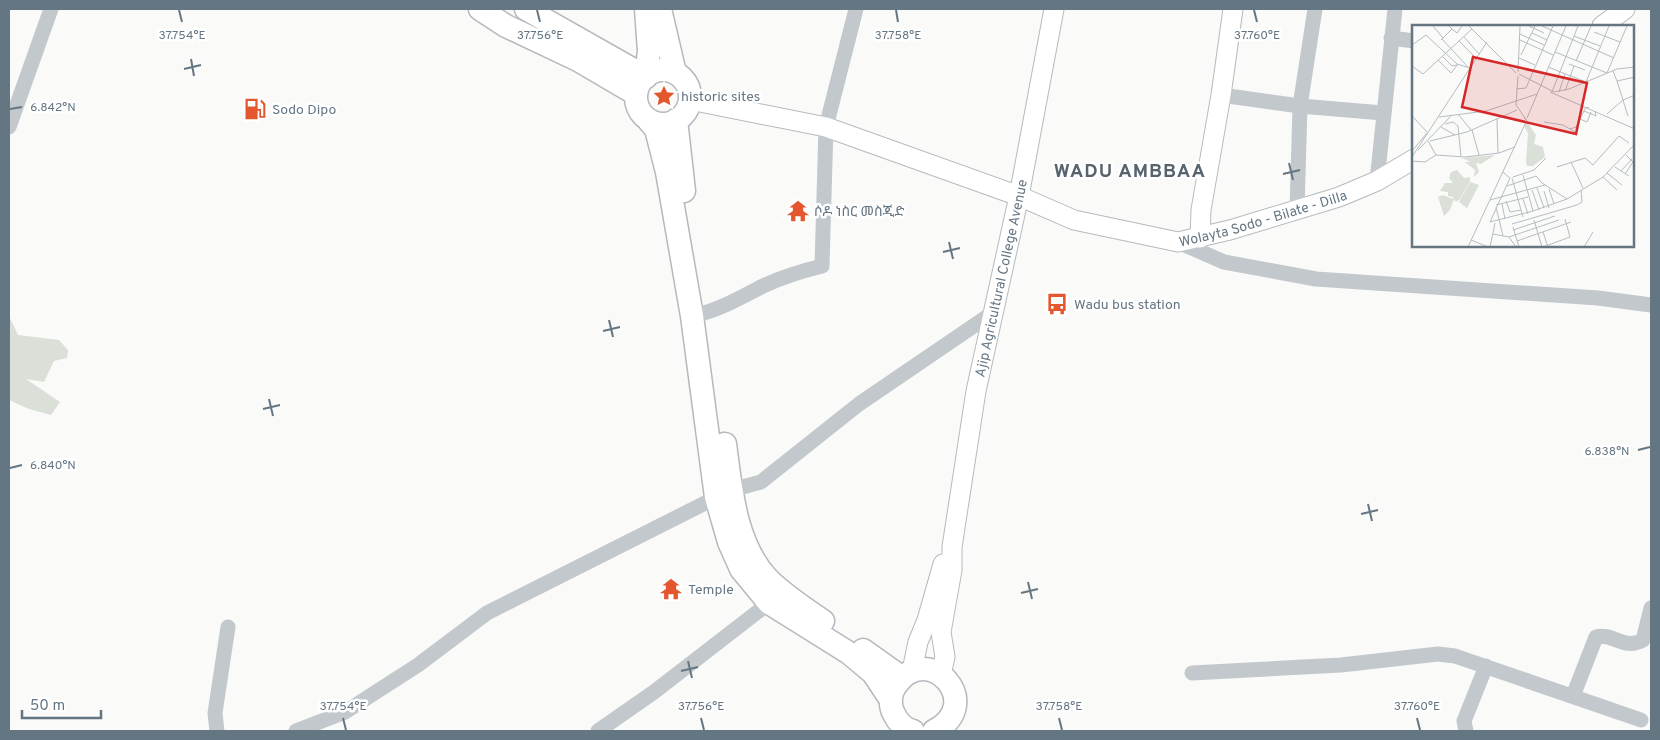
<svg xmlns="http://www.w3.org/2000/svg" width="1660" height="740" font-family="Overpass,'Noto Sans Ethiopic',sans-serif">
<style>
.green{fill:#dadfd7}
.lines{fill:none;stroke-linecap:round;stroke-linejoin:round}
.major-casing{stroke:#b5babe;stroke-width:21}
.highway-casing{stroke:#b4b9bd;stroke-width:25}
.minor{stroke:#c3c8cc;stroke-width:15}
.major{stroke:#fff;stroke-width:19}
.highway{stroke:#fff;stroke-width:22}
.ticks{fill:none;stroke:#657683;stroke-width:2}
.labels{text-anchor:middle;stroke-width:5;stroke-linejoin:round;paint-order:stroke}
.poi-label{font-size:14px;fill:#657683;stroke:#fff;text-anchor:start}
.street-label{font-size:14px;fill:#657683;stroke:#fff}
.district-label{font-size:19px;font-weight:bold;letter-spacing:1px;fill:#57646e;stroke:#fff}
.inset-road{fill:none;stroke:#b5bdc2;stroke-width:1}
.view{fill:#d62828;fill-opacity:0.15;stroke:#d62828;stroke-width:2.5}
.inset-edge{fill:none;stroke:#657683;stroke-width:2.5}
.ticks-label{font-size:12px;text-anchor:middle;fill:#657683;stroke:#fff;stroke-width:5;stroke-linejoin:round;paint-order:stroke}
</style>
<rect width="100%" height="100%" fill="#fafaf8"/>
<path class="green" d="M9,316L18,335L59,340L68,350L67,358L54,361L44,382L26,379L60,402L51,415L29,409L9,400Z"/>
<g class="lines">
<g class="major-casing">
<g id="major">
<path d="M1602,26L1625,9"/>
<path id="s1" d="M690,100L826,127L1019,196L1074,220L1178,242L1230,230L1339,197L1377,181L1414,159"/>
<path d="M1200,238L1201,210L1221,95L1233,9"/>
<path d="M912,671L918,642L927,620L943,564"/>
<path id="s2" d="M941,674L945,657L941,632L952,570V547L976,391L1019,196L1054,9"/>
</g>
</g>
<g class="highway-casing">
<path id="highway" d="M480,9L506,26L578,60L636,94
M526,9L646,77L649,51L646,9
M660,9L675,73
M636 97a27 27 0 1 1 54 0a27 27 0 1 1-54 0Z
M676,120L684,191
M649,121L656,129L667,172L692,316L716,497L729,542L741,569L769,603L849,653L873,673L891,700
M725,444C731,489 735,544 768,579C784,595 804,608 823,621
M863,650L901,677
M913,731C904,729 898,722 894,714C889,705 890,693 896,685C928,639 987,704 934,731"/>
</g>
<path class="minor" d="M1391,38L1414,41
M1221,95L1300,106L1383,113
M9,127L51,9
M1377,181L1395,9
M1297,210L1300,106L1315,9
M1178,242L1224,262L1316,279L1598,298L1651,305
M692,316C718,311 739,298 763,286C782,277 802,271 822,266L826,127L856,9
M1192,673L1341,665L1438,654L1455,656L1641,720
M1573,696L1596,637C1613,632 1623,651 1643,640L1651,608
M217,731L215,713L228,627
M296,731L345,712L418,665L487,613L731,490L761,482L859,404L994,312
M598,731L654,692L769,603
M1466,731L1464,721L1486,666"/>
<use href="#major" class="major"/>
<use href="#highway" class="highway"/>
</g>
<path class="ticks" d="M179,10L182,22M537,10L540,22M896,10L898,22M1254,10L1257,22M191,59L194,76M184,69L201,65M10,109L22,107M1289,163L1293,180M1283,174L1300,170M949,242L953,259M943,252L960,248M609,320L613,337M603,331L620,327M269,399L273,416M263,409L280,405M1638,450L1650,447M10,468L22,465M1368,504L1372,521M1361,514L1378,510M1028,582L1032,599M1021,593L1038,589M688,661L692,678M681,671L698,667M343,718L346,730M701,718L704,730M1059,718L1062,730M1417,718L1420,730"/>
<defs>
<g id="sight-bare" transform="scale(1.725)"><path d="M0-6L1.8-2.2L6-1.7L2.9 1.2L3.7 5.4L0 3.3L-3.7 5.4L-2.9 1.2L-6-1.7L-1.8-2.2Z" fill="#e4572e" stroke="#fff" stroke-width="2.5" paint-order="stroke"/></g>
<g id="fuel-bare" transform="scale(1.725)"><path d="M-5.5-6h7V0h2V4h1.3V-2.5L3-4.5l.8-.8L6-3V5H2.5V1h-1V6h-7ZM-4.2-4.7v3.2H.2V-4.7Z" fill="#e4572e" stroke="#fff" stroke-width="2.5" paint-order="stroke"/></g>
<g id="temple-bare" transform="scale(1.725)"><path d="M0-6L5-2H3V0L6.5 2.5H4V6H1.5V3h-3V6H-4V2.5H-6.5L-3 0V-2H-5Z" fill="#e4572e" stroke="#fff" stroke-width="2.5" paint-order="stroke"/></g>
<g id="bus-bare" transform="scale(1.725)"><path d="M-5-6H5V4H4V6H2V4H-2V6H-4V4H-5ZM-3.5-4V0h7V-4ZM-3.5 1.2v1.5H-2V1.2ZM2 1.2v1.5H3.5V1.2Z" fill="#e4572e" stroke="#fff" stroke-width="2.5" paint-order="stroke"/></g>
</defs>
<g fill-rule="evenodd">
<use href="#sight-bare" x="664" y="96"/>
<use href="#fuel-bare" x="255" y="109"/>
<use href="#temple-bare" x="798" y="211"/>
<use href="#bus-bare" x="1057" y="304"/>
<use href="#temple-bare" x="671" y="589"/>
</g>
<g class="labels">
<g class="poi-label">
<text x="681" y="101">historic sites</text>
<text x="272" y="114">Sodo Dipo</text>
<text x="814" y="216">ሶዶ ነስር መስጂድ</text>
<text x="1074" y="309">Wadu bus station</text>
<text x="688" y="594">Temple</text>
</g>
<g class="street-label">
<text dy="5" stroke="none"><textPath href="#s1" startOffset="598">Wolayta Sodo - Bilate - Dilla</textPath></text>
<text dy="5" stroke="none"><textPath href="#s2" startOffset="402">Ajip Agricultural College Avenue</textPath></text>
</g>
<g class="district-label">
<text x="1130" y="177">WADU AMBBAA</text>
</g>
</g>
<g transform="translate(1412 25)">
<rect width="222" height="222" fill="#fafaf8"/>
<path d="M115,97L124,110L122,119L131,122L133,132L121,141H115L114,137L116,108L112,101ZM83,130L69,139L64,138L67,147L62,152L63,145L53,137H59L50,133ZM45,145L52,153L58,152V156L48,174L44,177L42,174L38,185L32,191L26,172L31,170L41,174V172L36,171V167L28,166L33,158H41L37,153L39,147ZM58,157L67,160L55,183L47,177Z" fill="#dadfd7"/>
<path class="inset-road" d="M21,1L31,13M57,1L104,48M117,1L132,8M130,1L202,33M40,4L45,8L50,1M182,7L208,17M120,8L135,15M108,9L132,20M162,11L188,21M52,12L67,29M30,14L56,42M29,15L40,4L37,1M108,15L141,30M47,16L64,33M0,20L14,10L45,39L58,43M143,27L195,48L215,1M109,30L123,1M30,31L40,41L45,40M107,33L123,40M26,35L39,48L46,39M164,36L179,1M157,39L173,45M0,41L11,49L60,4M136,42L174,57M201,46L205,56L223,52M106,47L108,1M107,49L142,67L157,64L205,44L223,42M106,51L104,80L115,96L112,92M205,56L216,91M174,57L197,1M104,64L114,63L141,1M153,66L162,41M138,67L223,104M140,67L166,1M147,67L153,49M172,86L184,91L183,86M46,89L59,105M195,89L211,75L223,70M0,91L15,107M27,92L74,86L125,69M115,93L154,1M85,94L86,128M168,94L175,97L179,87M132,97L151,100L163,107M33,99L41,97L46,101L49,132M29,102L43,110M158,104L164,102L174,82L177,83M60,105L67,130M16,116L24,130M18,116L55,107L105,85M6,125L40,90M0,126L15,108M0,132L75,17M0,136L13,137L24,130L53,132L87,128L103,122M159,137L171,163M145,142L173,133L181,140L207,111L217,118M203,142L217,151M209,146L220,134M91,147L98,153L78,197L121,186L111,150M195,148L210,160M213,149L221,137L214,130M101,152L122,145L134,133M191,152L205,165M100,153L111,192M95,161L124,151L130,158L155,174M125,163L132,183M137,164L142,179M120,165L127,185M132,166L137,183M111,174L116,189M78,175L133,160M94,176L98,187L109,185M90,179L93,194M84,180L116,172M84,182L91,211M121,186L155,174L191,152L223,119M122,195L130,222M100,199L165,180L170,177L169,165M101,202L107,222M101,205L143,191M131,207L136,222M81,209L97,212L104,222M97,212L147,195M59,215L76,222M105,216L159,197M56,222L114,97M78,222L83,198M131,222L158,212L153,194M172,222L181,207"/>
<path class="view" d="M61,32L175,58L164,109L50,82Z"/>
<rect width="222" height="222" class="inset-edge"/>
</g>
<g class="ticks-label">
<text x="182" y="39">37.754°E</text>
<text x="540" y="39">37.756°E</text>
<text x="898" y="39">37.758°E</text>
<text x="1257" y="39">37.760°E</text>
<text x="53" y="111">6.842°N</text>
<text x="1607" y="455">6.838°N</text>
<text x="53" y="469">6.840°N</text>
<text x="343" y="710">37.754°E</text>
<text x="701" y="710">37.756°E</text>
<text x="1059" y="710">37.758°E</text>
<text x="1417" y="710">37.760°E</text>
</g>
<rect width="1660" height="740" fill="none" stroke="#657683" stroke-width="20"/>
<path d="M22 710v8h79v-8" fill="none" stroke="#657683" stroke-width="2.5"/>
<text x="30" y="710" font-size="15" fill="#657683" stroke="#ffffff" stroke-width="4" paint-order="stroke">50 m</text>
</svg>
